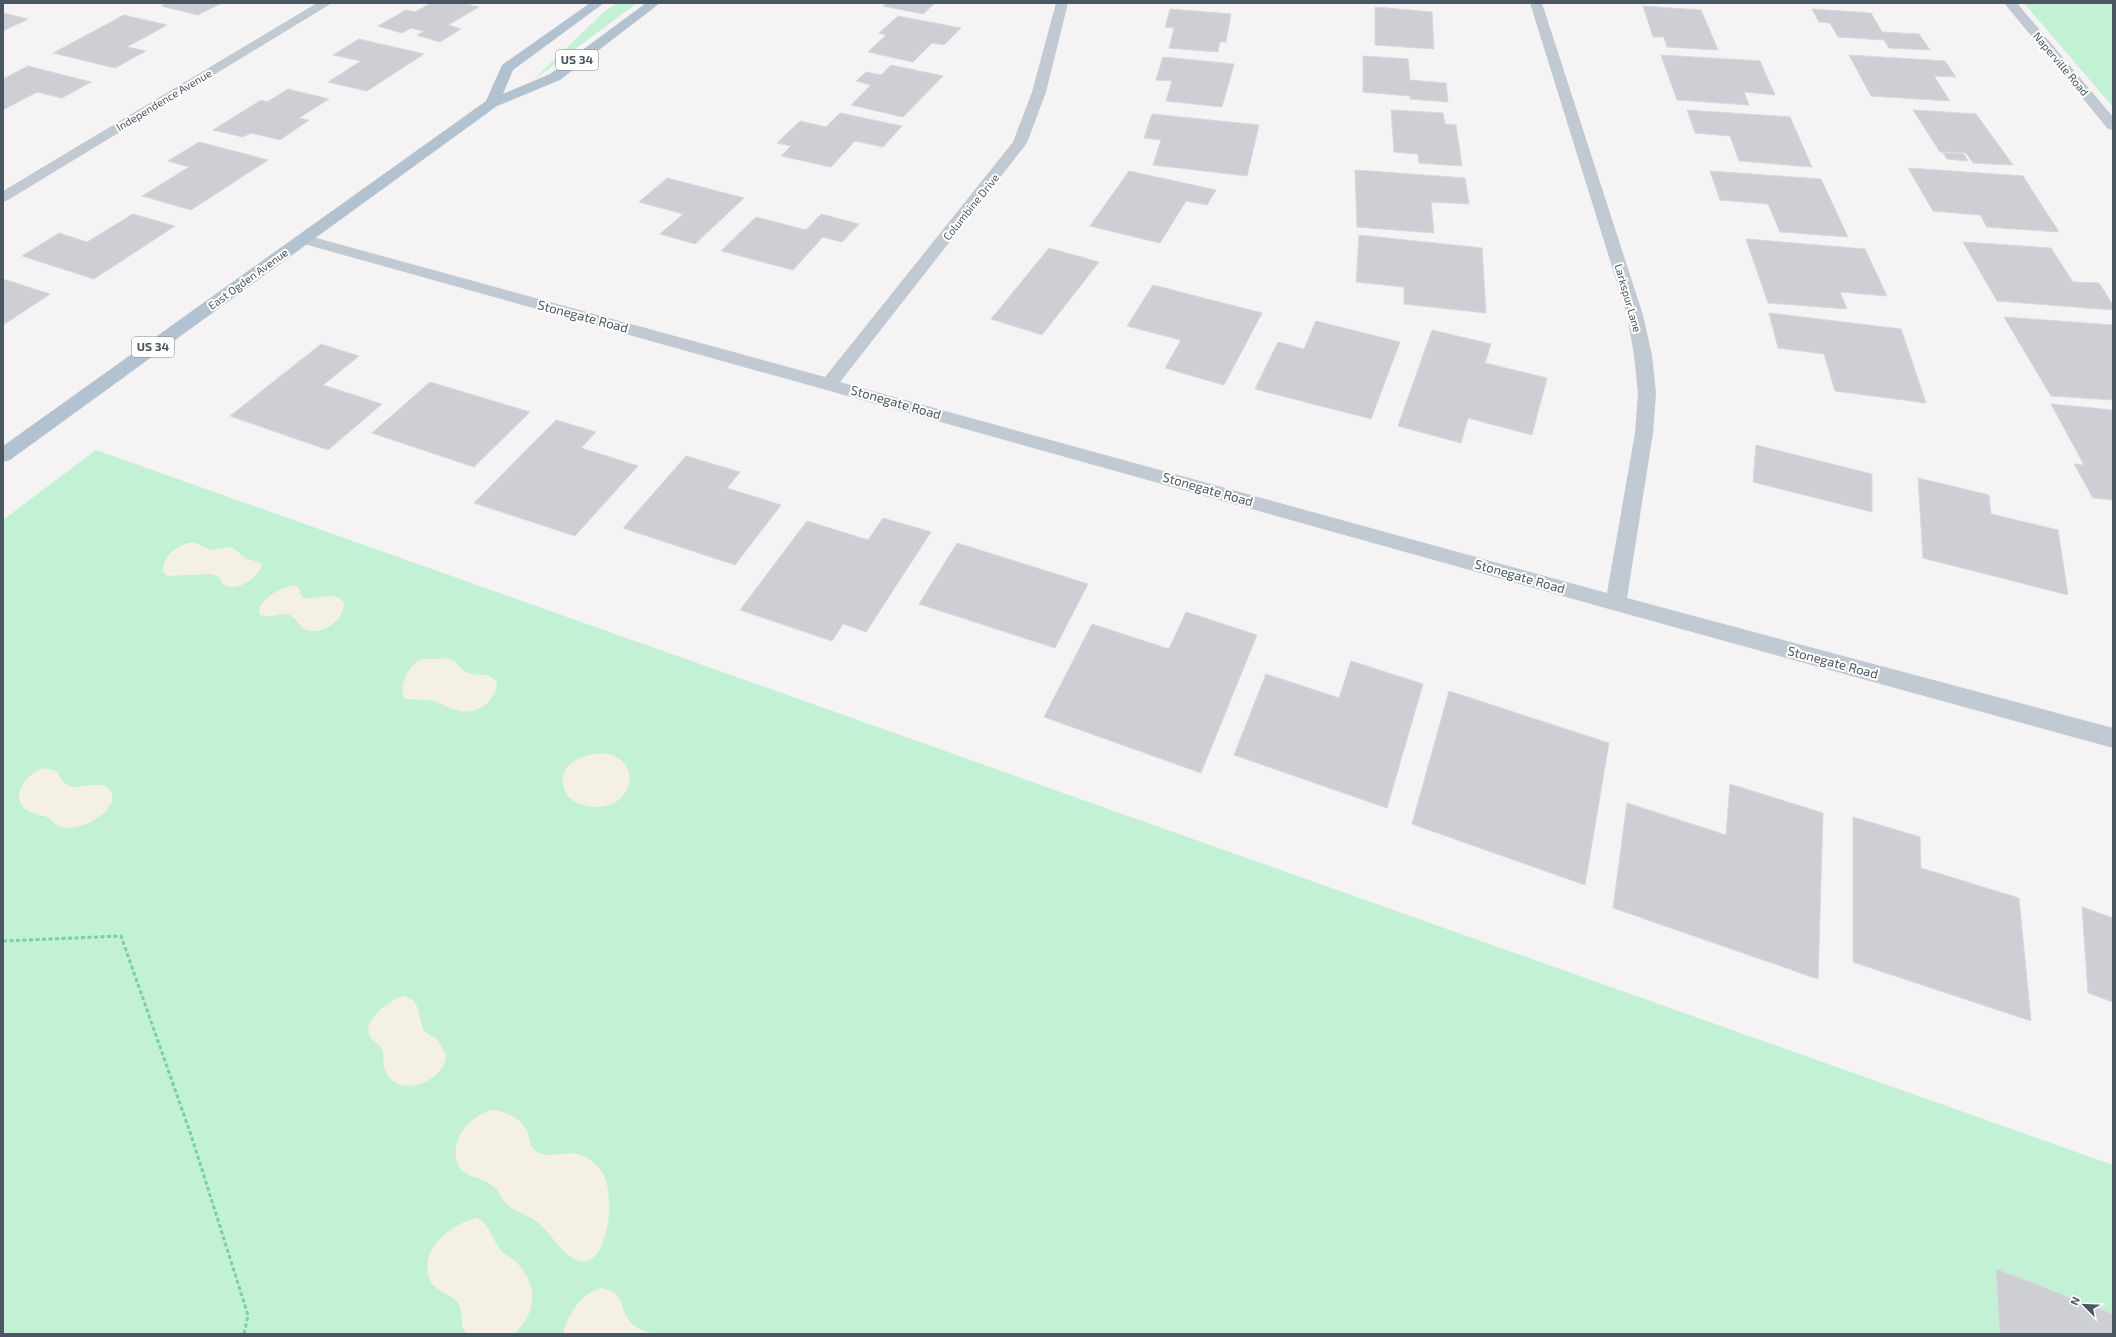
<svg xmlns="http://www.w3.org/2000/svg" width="2116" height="1337" font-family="'Exo 2',sans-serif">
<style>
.green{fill:#c3f1d5}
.sand{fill:#f5f0e5}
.building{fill:#cdcfd5;stroke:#d7d9de}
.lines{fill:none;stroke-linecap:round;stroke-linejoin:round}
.path{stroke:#7ad0a6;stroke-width:3;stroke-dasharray:4 2.5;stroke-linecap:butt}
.minor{fill:#c1cad2;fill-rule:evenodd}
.primary{fill:#b3c2d1;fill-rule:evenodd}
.labels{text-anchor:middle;stroke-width:4;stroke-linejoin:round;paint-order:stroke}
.far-street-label{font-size:11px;fill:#4a5661;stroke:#fff}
.shield{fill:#fff;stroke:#808990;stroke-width:1}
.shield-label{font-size:12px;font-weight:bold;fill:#4a5661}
.street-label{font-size:13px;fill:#4a5661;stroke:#fff}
</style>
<rect width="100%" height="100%" fill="#f5f3f3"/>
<path class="green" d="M617,3H637L532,81L604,12Z
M2024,3H2113V107Z
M96,450L2113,1165V1334H3V520Z"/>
<path class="sand" d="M188,543H195L211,550L232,547L245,558L262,563C262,576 234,595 223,584C221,582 220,578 218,576L211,574L167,576L163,572C163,556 174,548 188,543Z
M294,585L298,587L303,598C318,601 333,589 344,603C344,620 322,636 306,630C299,627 297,618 290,615C279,612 269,620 259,614L260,606C269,595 279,588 294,585Z
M445,658C461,662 458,669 469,673C481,677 489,671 497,683C496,701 477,715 459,711C450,709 442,703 433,701C424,699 414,700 405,699C397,688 409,662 423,659C430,658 438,660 445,658Z
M602,753C651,759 630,823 578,803C560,797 557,772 573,762C581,756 592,754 602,753Z
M43,768L56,771C59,776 62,781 67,785C80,792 105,776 112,794C114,801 109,808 104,813C94,822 73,832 59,826C54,824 52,819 47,817C40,814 30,814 24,808C10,793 28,774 43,768Z
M403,996C422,999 417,1017 424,1031L438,1040L446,1055C445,1079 407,1097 390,1078C379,1066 386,1056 382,1049C376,1040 369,1042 368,1027C374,1012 388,1002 403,996Z
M491,1110C506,1111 522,1118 528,1133C530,1140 529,1146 536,1151C553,1164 574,1139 599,1168C621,1192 606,1283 571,1257C557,1247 552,1235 540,1224C531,1216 518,1213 509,1206C502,1201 500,1192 494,1187C487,1180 475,1178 467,1174C452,1165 454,1146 461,1133C468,1122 478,1114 491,1110Z
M476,1218C489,1222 492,1239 500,1249C505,1256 513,1257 518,1264C539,1287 536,1314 514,1334H467C457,1323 465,1316 459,1305C454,1295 440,1293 433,1285C430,1282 429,1277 428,1273C422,1246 453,1224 476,1218Z
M601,1288C626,1291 618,1308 631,1323C636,1329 645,1331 653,1334H563C569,1313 580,1294 601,1288Z"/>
<path class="building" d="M167,3H222L198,15L161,6Z
M431,3H463L479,7L448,25L461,29L440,42L417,35L424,31L411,28L402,33L378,26L406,10L415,12Z
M887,3H935L923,14L883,6Z
M1643,6L1701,10L1718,50L1667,47L1664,37H1653Z
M1375,7L1432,12L1434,49L1375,45Z
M1170,9L1231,14L1226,42H1220L1218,52L1169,48L1174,28L1165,27Z
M1812,9L1871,13L1882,32L1919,34L1930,50L1889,48L1884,40L1838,37L1830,23L1819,22Z
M3,13L28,19L3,31Z
M124,15L167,25L127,47L146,51L115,68L53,53Z
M898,16L961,28L944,45L932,43L913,62L868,52L886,35L879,33Z
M359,39L424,54L367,91L328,82L361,61L333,55Z
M1661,55L1760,61L1775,95L1744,92L1749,105L1677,100Z
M1849,55L1945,61L1956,77L1934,76L1950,101L1871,96Z
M1363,56L1408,59L1410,80L1446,83L1448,102L1410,99V96L1363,92Z
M1163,57L1234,64L1222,107L1166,101L1172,81L1156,80Z
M891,65L943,76L903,117L851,105L871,85L856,81L866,72L881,75Z
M28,66L91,82L62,98L37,92L3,110V79Z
M288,89L329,99L299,118L309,120L280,140L251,133L243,137L213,130L261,100L267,102Z
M1391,110L1443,113L1445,124L1456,125L1462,166L1419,163L1418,154L1394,152Z
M1687,110L1790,117L1812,167L1739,161L1730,136L1695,133Z
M1913,110L1976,114L2013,165L1973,163L1966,153L1940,152Z
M840,113L902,126L883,147L855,141L831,167L781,156L791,146L777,143L800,121L826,127Z
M1152,114L1259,125L1247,176L1153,165L1161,140L1144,138Z
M199,142L268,160L191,210L142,196L189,167L168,161Z
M1943,153L1964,154L1968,161L1947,159Z
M1908,168L2023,176L2059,232L1987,227L1980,215L1933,211Z
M1355,170L1465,178L1469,204L1431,202L1434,233L1357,227Z
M1129,171L1216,190L1207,205L1186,201L1160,243L1090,226Z
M1710,171L1821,179L1848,237L1780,232L1768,204L1720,200Z
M667,178L744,198L695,244L660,234L683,214L639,202Z
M133,214L175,226L94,279L22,256L59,233L87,242Z
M821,214L859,224L842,242L823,237L793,270L721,251L756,217L806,230Z
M1359,235L1482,248L1486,313L1404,304V287L1356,282Z
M1746,239L1865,249L1887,296L1840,292L1847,309L1768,303Z
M1963,242L2051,248L2073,282L2099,283L2113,305V310L1997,301Z
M1049,248L1099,262L1042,335L991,319Z
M3,279L50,294L3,325Z
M1153,285L1262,313L1224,385L1165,368L1181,340L1127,326Z
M1769,313L1901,329L1926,403L1835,391L1824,354L1778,348Z
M2004,317L2113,325V400L2051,396Z
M1316,321L1400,342L1371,419L1255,389L1278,342L1304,349Z
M1432,330L1491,344L1485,363L1547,378L1532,435L1468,418L1461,443L1398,426Z
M321,344L359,356L323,385L382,404L328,450L230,416Z
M430,382L530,412L474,467L372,433Z
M2051,404L2113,410V500L2093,498L2074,464L2084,465Z
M556,420L596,432L581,448L638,466L575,536L474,503Z
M1756,445L1872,474V512L1753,482Z
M686,456L740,472L727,488L781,505L735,565L623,528Z
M1918,478L1989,495L1991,514L2058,530L2068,595L1923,558Z
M883,518L931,532L866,632L843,624L832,641L740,610L807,521L868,540Z
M957,543L1088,584L1055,648L919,604Z
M1186,612L1257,635L1201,773L1044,717L1092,624L1169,649Z
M1351,661L1423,684L1387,808L1234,755L1266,674L1339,698Z
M1449,691L1609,743L1585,885L1412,824Z
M1730,784L1823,813L1818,979L1613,908L1627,803L1726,835Z
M1853,817L1920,837L1921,868L2019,898L2031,1021L1853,962Z
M2082,907L2113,918V1002L2088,993Z
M1996,1269L2113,1314V1334H2000Z"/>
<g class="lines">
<path class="path" d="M3,941L121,936L191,1135L248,1315L244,1334"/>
<path class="minor" d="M317,3H332L8,200L3,202V191Z
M1056,3H1068L1046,92L1027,143L840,382L1607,593L1635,433L1638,393L1634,355L1627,315L1530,3H1542L1643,315L1652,355L1656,393L1653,433L1627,598L2113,728V748L1616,611L297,242L295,239L297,236H309L825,377L1013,142L1032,92Z
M2004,3H2017L2113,117V130L2108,129Z"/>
<path class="primary" d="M590,3H604L513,70L503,94L550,74L646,3H660L560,80L497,106L10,460L3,462V446L486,101L502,65Z"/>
</g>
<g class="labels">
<g class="far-street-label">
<text transform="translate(2061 64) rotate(50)" y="4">Naperville Road</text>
<text transform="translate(164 100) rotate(-31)" y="4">Independence Avenue</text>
<text transform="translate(971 207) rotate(-51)" y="4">Columbine Drive</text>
<text transform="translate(248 279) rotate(-36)" y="4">East Ogden Avenue</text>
<text transform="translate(1628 298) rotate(74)" y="4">Larkspur Lane</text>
</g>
<g class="shield">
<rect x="556" y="50" width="42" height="20" rx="3"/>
<rect x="132" y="337" width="42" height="20" rx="3"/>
</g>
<g class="shield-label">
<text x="577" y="64">US 34</text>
<text x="153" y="351">US 34</text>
</g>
<g class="street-label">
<text transform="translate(583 316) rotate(15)" y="5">Stonegate Road</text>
<text transform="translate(896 402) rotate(16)" y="5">Stonegate Road</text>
<text transform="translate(1208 489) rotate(16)" y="5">Stonegate Road</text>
<text transform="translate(1520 576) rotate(16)" y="5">Stonegate Road</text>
<text transform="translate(1833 662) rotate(15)" y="5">Stonegate Road</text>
</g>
</g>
<rect width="2116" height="1337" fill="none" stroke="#4a5661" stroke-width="8"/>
<g transform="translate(2084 1305) rotate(294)" stroke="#ffffff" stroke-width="3" paint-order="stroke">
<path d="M0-3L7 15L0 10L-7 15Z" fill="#4a5661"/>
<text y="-6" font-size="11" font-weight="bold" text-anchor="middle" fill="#4a5661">N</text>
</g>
</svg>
